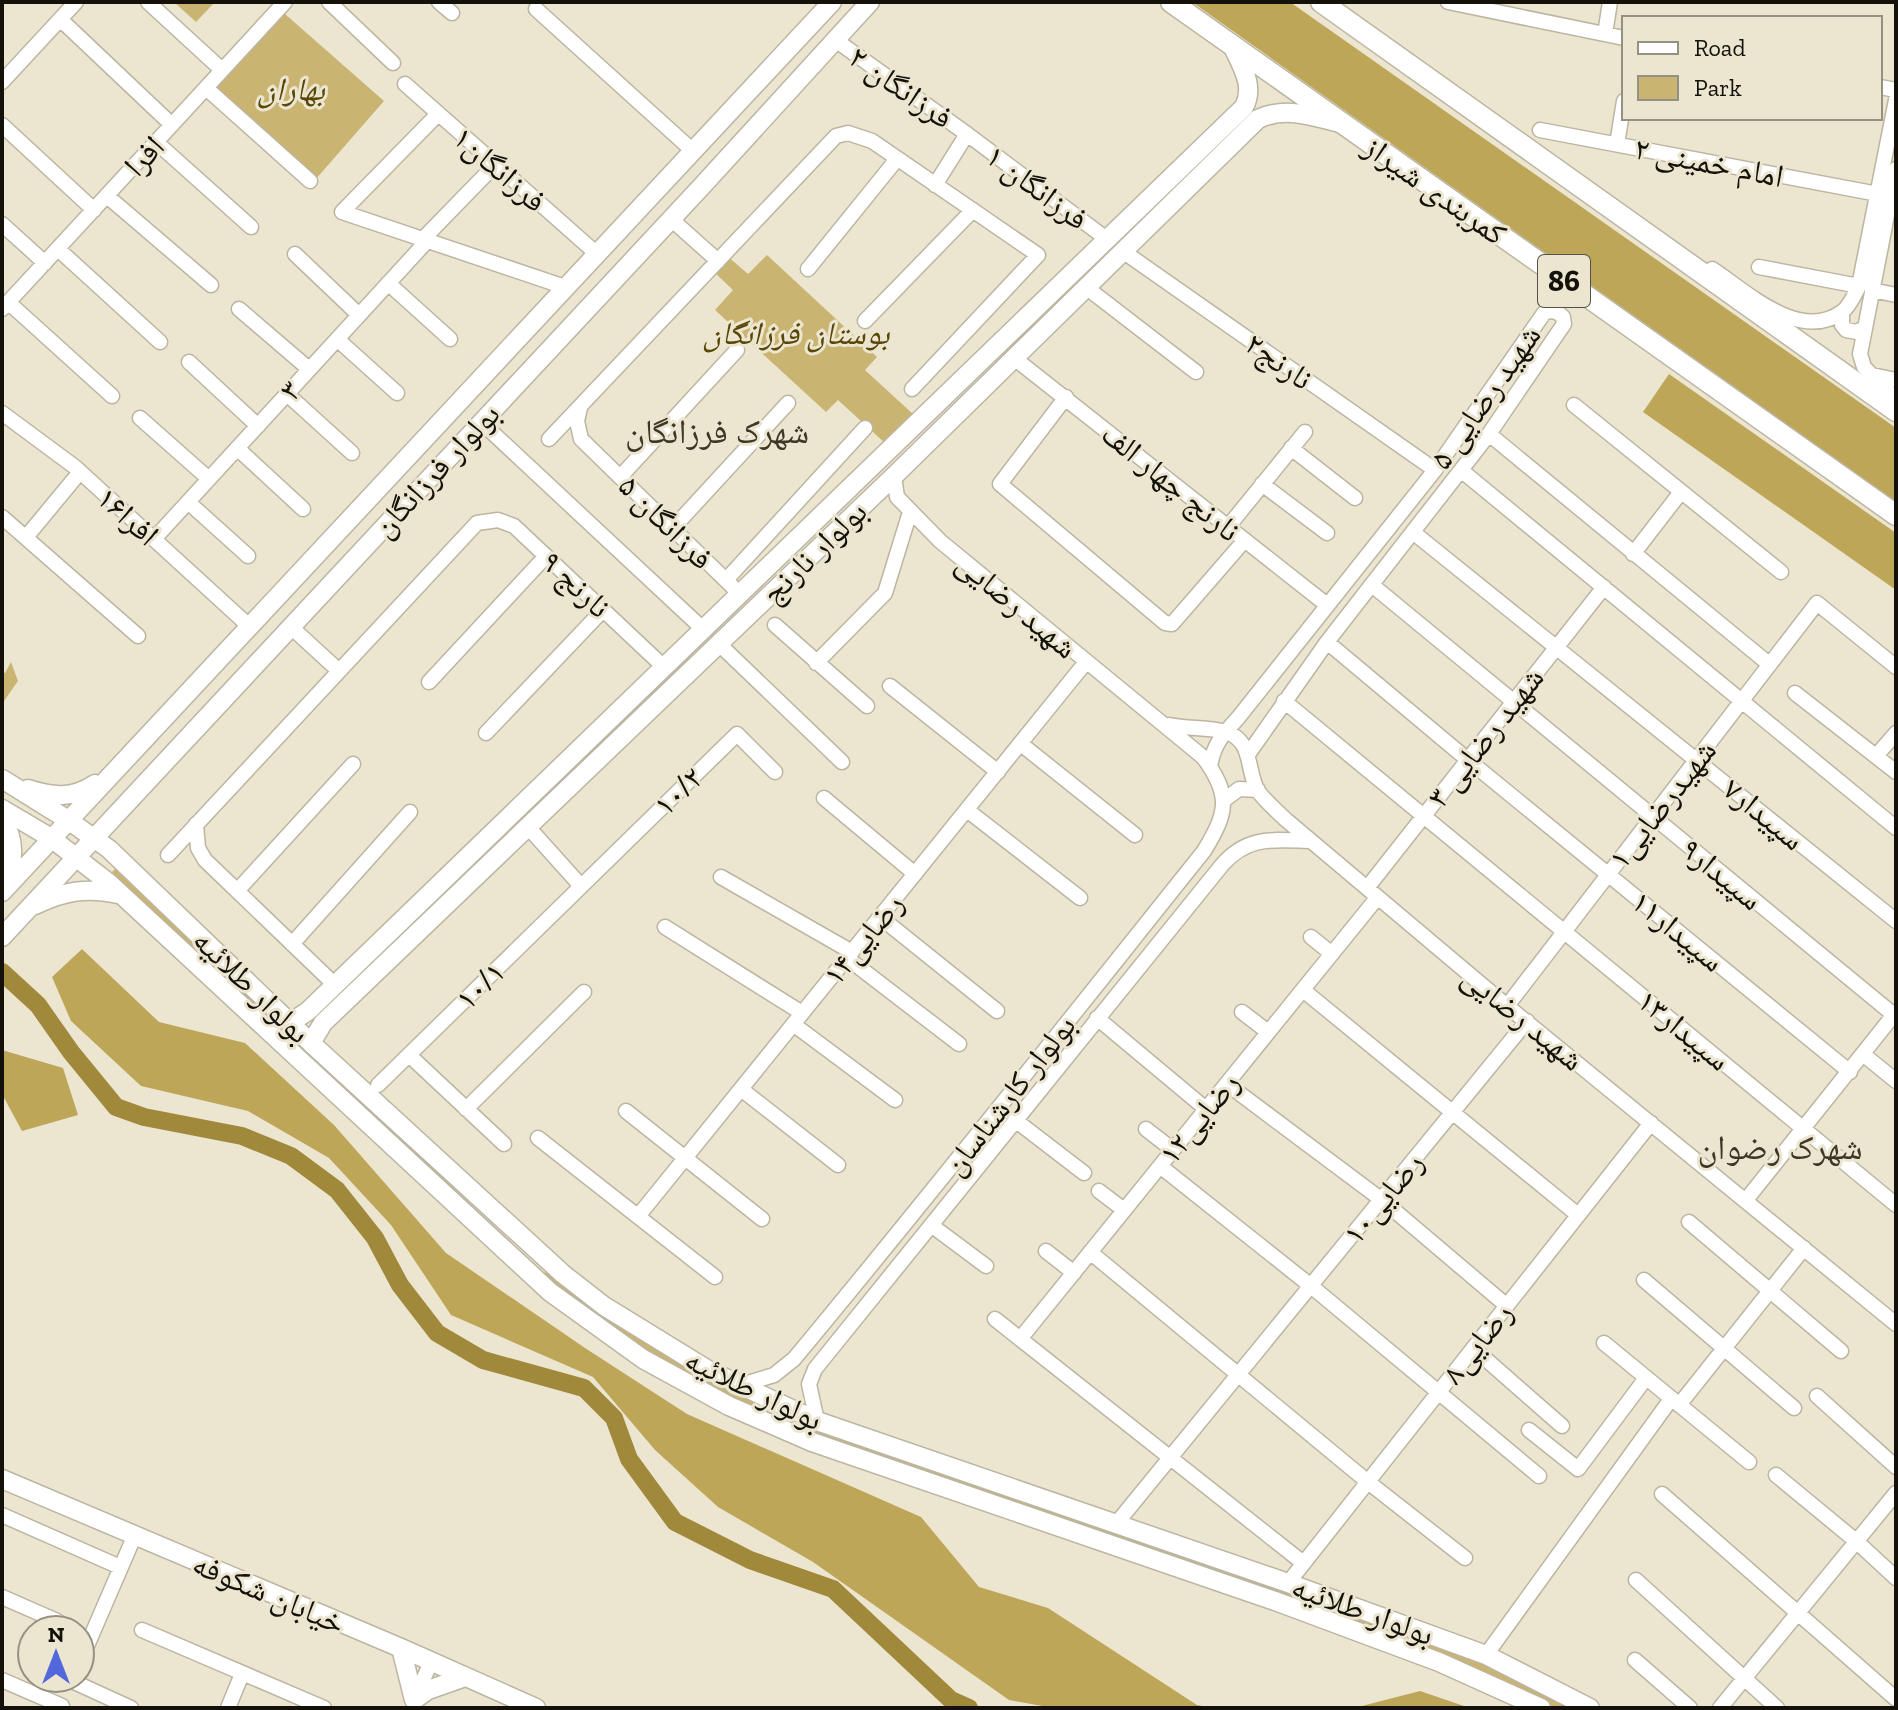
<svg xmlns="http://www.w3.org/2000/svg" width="1898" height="1710" font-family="'Zilla Slab','Noto Naskh Arabic',serif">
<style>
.green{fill:#cab472}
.forest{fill:#bea659}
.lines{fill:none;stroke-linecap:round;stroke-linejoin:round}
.river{stroke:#a1893b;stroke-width:18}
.minor-casing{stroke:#bbb5a1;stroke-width:17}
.major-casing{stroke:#bbb5a1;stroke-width:21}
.highway-casing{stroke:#bbb5a1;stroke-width:23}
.minor{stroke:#fff;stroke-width:14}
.major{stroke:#fff;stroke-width:18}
.highway{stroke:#fff;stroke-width:20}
.labels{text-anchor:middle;stroke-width:6;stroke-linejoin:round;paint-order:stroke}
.shield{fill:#ece6d1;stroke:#545146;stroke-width:2}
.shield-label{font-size:30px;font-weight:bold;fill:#13110a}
.street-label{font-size:32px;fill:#13110a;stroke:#ece6d1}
.park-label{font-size:32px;font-style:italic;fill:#584707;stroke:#ece6d1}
.neighbourhood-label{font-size:34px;fill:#3d3727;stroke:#ece6d1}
</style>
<rect width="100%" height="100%" fill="#ece6d1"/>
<path class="green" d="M174,2H215L196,22Z
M285,14L384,101L315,180L214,90Z
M726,255L748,274L767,255L877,357L865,370L914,415L886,444L838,400L826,412L715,310L733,290L712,270Z
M11,662L18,681L2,704V672L5,673Z
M115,869L484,1217L482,1218L355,1104L112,872Z
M542,1272L547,1273L640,1338L924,1464L1459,1653L1575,1708H1555L1529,1695L773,1420L637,1349L549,1284Z"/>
<path class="forest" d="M1192,2H1290L1896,428V502Z
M1669,374L1896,533V590L1643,412Z
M82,949L159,1022L245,1043L334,1125L446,1253L585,1348L687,1414L921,1517L979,1587L1048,1608L1197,1705L1213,1708H1053L1009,1700L813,1562L718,1507L655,1450L593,1377L451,1315L391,1225L329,1158L248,1111L141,1086L71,1021L52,977Z
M2,1050L63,1068L78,1115L22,1131L2,1094Z
M1420,1691L1470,1708H1354Z"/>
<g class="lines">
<path class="river" d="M2,972L38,1005L71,1052L116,1107L144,1117L242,1136L291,1156L337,1190L375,1238L400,1285L437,1333L483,1360L584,1388L614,1418L629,1459L675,1522L750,1560L833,1589L951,1700L969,1708"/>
<g class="minor-casing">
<path id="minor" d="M148,2L222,70
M329,2L393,63
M439,2L452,13
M1448,2L1624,38
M536,9L693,151
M60,19L172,125
M1605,34L1610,2
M834,39L967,134L1108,240
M2,82L76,2
M405,84L597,254
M1880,87L1896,90
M206,88L310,181
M438,114L342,212L565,287
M2,125L94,210
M1540,130L1878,194
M156,142L251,227
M1617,144L1624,101
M1896,169L1860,354L1864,367L1896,400
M935,185L967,134
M107,196L211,285
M671,219L718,261
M2,224L45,263
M422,240L495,165
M58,249L160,342
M1124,252L1435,470
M295,254L359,315
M1759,267L1859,286
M808,269L897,159
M1712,269C1746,291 1799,343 1842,312C1850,306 1854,295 1859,286L1896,100
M388,283L450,339
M1087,288L1196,372
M1872,290L1896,295
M8,302L112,396
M2,309L285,2
M239,309L309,369
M1842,312V325L1846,330L1857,332L1864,328
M865,321L973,210
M337,339L397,393
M1014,358L1327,605
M189,362L258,426
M1872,375L1896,380
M287,394L352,453
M1066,397L1000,484L1165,623L1172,624L1244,541
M1574,405L1781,572
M580,408L577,421L581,439L741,595
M2,413L75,467L249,626
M140,418L209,479
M481,422L704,630
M1489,434L1769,664
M549,439L836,136L848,133L872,141L1038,255L912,389
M237,448L303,509
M1291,448L1355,498
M1462,471L1896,828
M621,476L737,350
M1262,484L1327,533
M188,502L248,556
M2,517L138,636
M1227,528L1305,432
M672,529L788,403
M1414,533L1896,921
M27,536L80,472
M154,539L427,241
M1633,554L1681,492
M726,580L865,428
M1372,585L1894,1015
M775,625L867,706
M290,626L339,671
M1327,642L1468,760L1850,1072
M718,643L842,762
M816,663L885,593L910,512
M429,682L546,556
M890,686L998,772
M1795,693L1896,772
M1284,701L1896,1205
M1169,725C1187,729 1210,727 1226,732C1254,741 1246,771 1258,791C1265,801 1276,810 1285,819L1507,1006L1896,1324
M486,733L603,610
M1021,744L1135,835
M1876,756L1896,733
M1210,767C1213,745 1223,734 1238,718L1435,470L1544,313C1553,310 1557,311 1563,317L1564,324L1489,434L1327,642L1249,753
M824,798L915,874
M1224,800L1239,789L1258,790
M967,810L1080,898
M196,824L198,848L205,860L335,985
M528,827L581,886
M168,855L477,523L498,520L514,526L665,668
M721,877L852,952
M1367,888L1604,587
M237,891L353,764
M880,917L997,1011
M665,927L802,1013
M1311,937L1332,954
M292,944L410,812
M847,958L959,1044
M1303,990L1578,1215
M1507,1006L1817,603L1896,667
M1242,1012L1268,1032
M1097,1018L1206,1109
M793,1024L895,1100
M409,1055L504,1144
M1864,1055L1896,1081
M1227,1084L1382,1200L1507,1306
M378,1085L737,734L775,772
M741,1089L838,1165
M466,1109L584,992
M626,1111L762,1219
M1015,1120L1084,1173
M1146,1129L1173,1150
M538,1138L715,1277
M1160,1166L1311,1286L1539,1476
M1099,1191L1124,1210
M1746,1200L1896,1012
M639,1215L1086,662
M1689,1222L1841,1351
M931,1225L986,1266
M1046,1251L1074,1273
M1090,1252L1368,1482L1465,1558
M1644,1280L1794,1408
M995,1319L1302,1562
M1020,1339L1377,898
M1604,1343L1749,1462
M1473,1348L1562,1426
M738,1386L774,1375L794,1359C933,1192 1068,1021 1204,851C1227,813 1232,796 1203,757L940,541L897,497L894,476
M1817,1396L1896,1467
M1679,1405L1804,1248
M817,1421L809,1384L815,1369L1222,865C1248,835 1274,840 1311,841
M1529,1430L1578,1469L1646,1378
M1776,1475L1856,1541L1896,1578
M1662,1494L1896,1699
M2,1515L120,1567
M1116,1524L1527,1021
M1636,1580L1777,1708
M1288,1583L1651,1123
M2,1597L57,1621
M142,1630L324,1708
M1486,1655L1671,1399
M1635,1660L1690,1708
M80,1662L134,1537
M2,1680L62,1706
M72,1681L131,1708
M414,1700L431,1662
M228,1708L242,1674
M1720,1708L1896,1493"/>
</g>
<g class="major-casing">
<path id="major" d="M2,779L68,820L109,849L311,1043L563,1274L604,1306L708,1370L817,1421L1288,1583L1486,1655L1590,1708
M28,789C53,797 72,799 95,784
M2,809L51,838L109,883L550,1292L643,1359L729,1406L812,1442L1275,1601L1439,1662L1541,1708
M2,820C17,840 12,862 8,885
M2,892L832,2
M35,905C64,891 87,887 118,894
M2,937L702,186L870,2
M290,1023L308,1011L1244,107C1255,86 1242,67 1233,47
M311,1043L323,1023L894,476L1258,119C1286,106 1311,116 1340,123
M2,1479L401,1648L536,1708
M401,1648L414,1700L428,1690L465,1677"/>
</g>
<g class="highway-casing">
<path id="highway" d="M1171,2L1896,515
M1321,2L1896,411"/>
</g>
<use href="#minor" class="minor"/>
<use href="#major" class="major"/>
<use href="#highway" class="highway"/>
</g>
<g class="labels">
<rect class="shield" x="1538" y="255" width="52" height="52" rx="6"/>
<g class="shield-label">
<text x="1564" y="291">86</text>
</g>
<g class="street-label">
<text transform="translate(901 87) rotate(35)" y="11">فرزانگان ۲</text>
<text transform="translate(144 156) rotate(-47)" y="11">افرا</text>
<text transform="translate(1709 162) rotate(11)" y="11">امام خمینی ۲</text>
<text transform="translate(500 169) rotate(41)" y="11">فرزانگان۱</text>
<text transform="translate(1037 187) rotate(37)" y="11">فرزانگان ۱</text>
<text transform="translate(1435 190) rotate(35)" y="11">کمربندی شیراز</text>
<text transform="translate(1279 361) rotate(35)" y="11">نارنج۲</text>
<text transform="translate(290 390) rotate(-48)" y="11">۳</text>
<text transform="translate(1485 397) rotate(-55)" y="11">شهید رضایی ۵</text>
<text transform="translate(436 470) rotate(-47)" y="11">بولوار فرزانگان</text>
<text transform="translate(1171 482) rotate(39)" y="11">نارنج چهار الف</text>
<text transform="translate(128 516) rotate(42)" y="11">۱۶افرا</text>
<text transform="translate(666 522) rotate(45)" y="11">فرزانگان ۵</text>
<text transform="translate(814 552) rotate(-44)" y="11">بولوار نارنج</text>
<text transform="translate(576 584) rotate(43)" y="11">نارنج ۹</text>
<text transform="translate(1017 605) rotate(40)" y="11">شهید رضایی</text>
<text transform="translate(1485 737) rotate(-52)" y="11">شهید رضایی ۳</text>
<text transform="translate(678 791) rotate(-44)" y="11">۱۰/۲</text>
<text transform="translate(1662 804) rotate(-52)" y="11">شهیدرضایی۱</text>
<text transform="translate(1764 814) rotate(39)" y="11">سپیدار۷</text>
<text transform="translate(1722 874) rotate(39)" y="11">سپیدار۹</text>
<text transform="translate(1678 931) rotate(39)" y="11">سپیدار۱۱</text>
<text transform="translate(863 939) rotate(-51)" y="11">رضایی۱۴</text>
<text transform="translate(480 985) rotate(-44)" y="11">۱۰/۱</text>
<text transform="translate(252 986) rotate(44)" y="11">بولوار طلائیه</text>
<text transform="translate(1523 1018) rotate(39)" y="11">شهید رضایی</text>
<text transform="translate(1684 1030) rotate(39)" y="11">سپیدار۱۳</text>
<text transform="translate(1009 1095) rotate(-52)" y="11">بولوار کارشناسان</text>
<text transform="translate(1199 1118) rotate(-51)" y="11">رضایی۱۲</text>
<text transform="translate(1383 1198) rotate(-51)" y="11">رضایی۱۰</text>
<text transform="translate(1477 1343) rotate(-52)" y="11">رضایی۸</text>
<text transform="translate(754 1389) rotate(26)" y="11">بولوار طلائیه</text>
<text transform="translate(269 1593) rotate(23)" y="11">خیابان شکوفه</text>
<text transform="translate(1363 1610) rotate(20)" y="11">بولوار طلائیه</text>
</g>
<g class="park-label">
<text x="291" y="100">بهاران</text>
<text x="796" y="344">بوستان فرزانگان</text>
</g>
<g class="neighbourhood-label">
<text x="717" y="443">شهرک فرزانگان</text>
<text x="1780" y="1159">شهرک رضوان</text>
</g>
</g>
<rect width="1898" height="1710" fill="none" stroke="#13110a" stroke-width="8"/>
<rect x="1622" y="16" width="260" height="104" fill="#ece6d1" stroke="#959181" stroke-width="2"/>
<rect x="1638" y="42" width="40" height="12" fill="#ffffff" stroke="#959181" stroke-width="2"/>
<text x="1694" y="56" font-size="24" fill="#13110a">Road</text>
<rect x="1638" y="76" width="40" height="24" fill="#cab472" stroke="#959181" stroke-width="2"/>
<text x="1694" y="96" font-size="24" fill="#13110a">Park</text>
<g transform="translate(56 1654)"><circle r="38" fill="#ece6d1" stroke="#959181" stroke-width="2"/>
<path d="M0-6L14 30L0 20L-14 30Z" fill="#5367dd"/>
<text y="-12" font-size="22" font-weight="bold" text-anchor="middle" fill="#13110a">N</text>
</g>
</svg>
